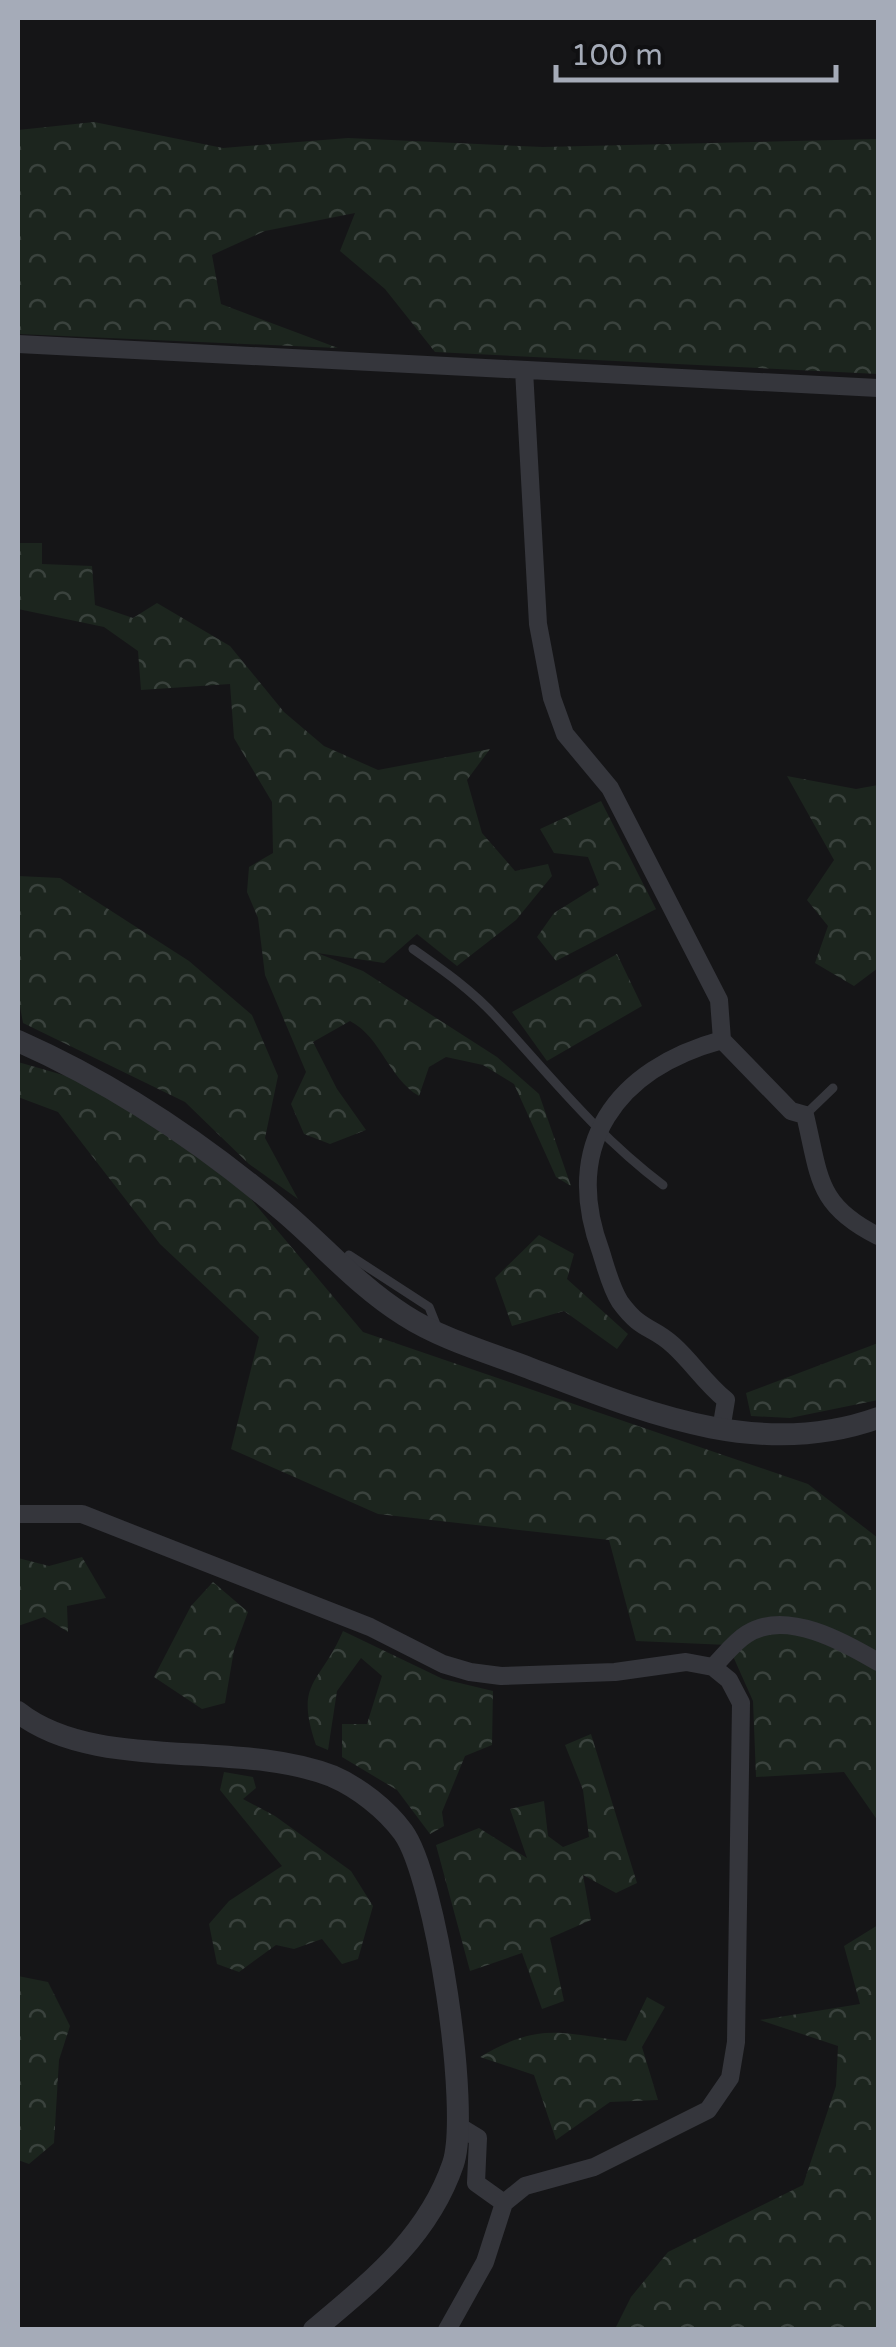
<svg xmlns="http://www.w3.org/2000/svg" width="896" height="2347" font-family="'Varela Round',sans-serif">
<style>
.forest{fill:url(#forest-crowns)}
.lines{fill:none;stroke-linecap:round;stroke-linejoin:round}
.service{stroke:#35363c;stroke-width:9}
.minor{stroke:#35363c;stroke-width:18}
.tertiary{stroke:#35363c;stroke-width:22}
</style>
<defs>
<pattern id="forest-crowns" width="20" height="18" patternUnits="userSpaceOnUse" patternTransform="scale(2.5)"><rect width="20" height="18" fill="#1c251e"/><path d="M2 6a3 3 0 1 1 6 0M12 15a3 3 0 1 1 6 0" fill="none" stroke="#3a423d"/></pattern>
</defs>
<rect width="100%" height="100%" fill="#151517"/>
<path class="forest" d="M94,122L223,148L348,138L543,147L878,139V374L435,352L385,289L340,251L355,213L265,231L212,255L221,304L338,348L18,334V130Z
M18,543H42V564L92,566L95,605L133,618L157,603L230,646L284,712L324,746L378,770L490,749L467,780L482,833L515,871L548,864L552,876L516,920L457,966L417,934L384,963L317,953L363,971L497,1057L539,1094L571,1186L556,1177L514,1084L483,1065L446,1057L429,1067L419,1096C388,1078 382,1038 350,1021L313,1042L337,1089L366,1130L330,1144L304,1134L291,1104L306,1072L265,975L258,918L247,892L249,867L273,853L272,802L234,738L230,684L141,690L138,651L104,627L18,609Z
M787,776L856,789L878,785V968L854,986L815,963L828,926L807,900L834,860Z
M601,801L656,909L556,961L537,937L554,913L599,885L588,857L554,853L540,829Z
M18,876L60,878L189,961L252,1015L278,1076L265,1138L298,1199L249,1164L185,1102L23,1023L18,996Z
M617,954L642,1006L547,1061L512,1012Z
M18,1062L70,1077L218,1160L363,1332L808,1484L878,1538V1821L844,1772L756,1777L753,1701L728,1645L636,1641L609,1540L378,1514L231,1449L259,1337L160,1244L58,1112L18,1097Z
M539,1235L574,1254L567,1279L628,1334L617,1349L564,1311L512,1326L495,1278Z
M878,1343V1400L790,1418L751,1416L746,1393Z
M82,1557L106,1598L67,1606L68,1632L44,1617L18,1626V1558L49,1566Z
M213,1582L248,1612L234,1650L225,1703L202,1709L154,1677L191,1606Z
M343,1631L443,1679L493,1691L492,1745L465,1756L442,1812L444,1826L430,1834L397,1790L342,1757V1724H367L382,1676L361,1658L337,1691L328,1750L316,1745C294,1681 320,1685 343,1631Z
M591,1734L637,1883L616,1893L583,1875L591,1920L550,1938L564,2001L542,2009L522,1953L470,1971L436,1845L479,1828L527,1858L510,1809L544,1801L548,1836L563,1847L589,1837L583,1790L565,1745Z
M224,1772L253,1777L256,1788L243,1799L275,1816L351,1871L373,1906L358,1959L342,1964L322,1939L294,1949L276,1945L239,1972L217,1964L209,1924L229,1901L282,1866L220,1790Z
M878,1925V2329H615L631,2297L668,2252L803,2185L836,2086L838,2046L760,2020L860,2004L844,1946Z
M18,1976L48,1982L70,2026L59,2060L54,2143L29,2164L18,2160Z
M647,1997L665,2007L642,2047L658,2100L610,2102L556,2140L534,2075L480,2057C541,2021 560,2034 626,2041Z"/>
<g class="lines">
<path class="service" d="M413,949C443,970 473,991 498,1019C553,1079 596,1134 663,1185
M805,1115L833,1088
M349,1255L429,1307L437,1327"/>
<path class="minor" d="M18,344L878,388
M524,370L538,624L552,698L565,734L610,788L719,1000L722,1040L791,1111L805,1115C820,1177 816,1205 878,1236
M721,1430L726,1400C705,1383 692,1362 673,1345C651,1325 642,1332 620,1302C611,1288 606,1268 601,1252C561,1145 616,1069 722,1040
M18,1514H82L370,1627L443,1664L470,1672L501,1676L615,1672L686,1662L713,1667L729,1680L741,1703L736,2042L730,2078L708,2110L594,2167L525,2186L504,2203L485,2262L447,2330
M713,1667C724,1656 734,1642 747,1634C786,1609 844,1642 878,1662
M460,2127L478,2138L476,2183L504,2203"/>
<path class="tertiary" d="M18,1041C115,1084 203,1143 284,1212C324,1246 358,1286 404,1315C441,1339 487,1352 529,1368C642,1411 758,1461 878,1418
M18,1712C95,1773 237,1739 332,1776C358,1787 386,1809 403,1832C436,1877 471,2110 453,2164C428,2237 372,2281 314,2330"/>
</g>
<rect width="896" height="2347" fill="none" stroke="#a5abb8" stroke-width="40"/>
<path d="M556 65v15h280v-15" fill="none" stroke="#a5abb8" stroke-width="5"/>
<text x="571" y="65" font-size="30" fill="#a5abb8" stroke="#101012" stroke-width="8" paint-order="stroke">100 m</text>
</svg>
